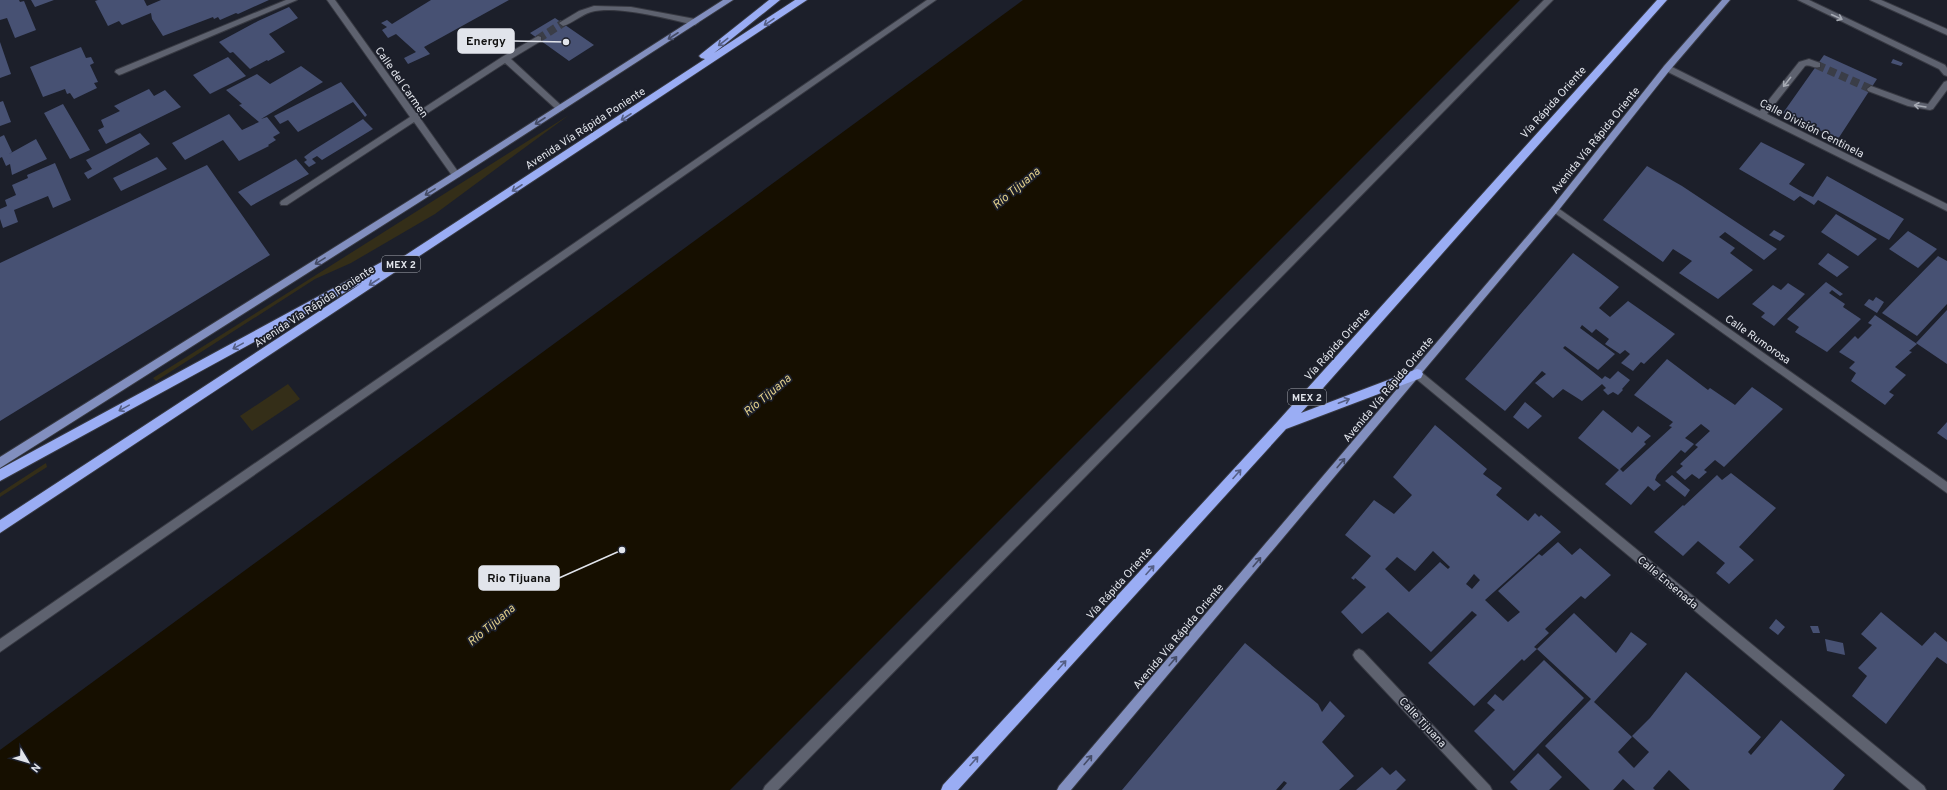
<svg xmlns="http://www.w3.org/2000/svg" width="1947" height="790" font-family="Overpass,sans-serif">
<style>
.green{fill:#342e18}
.water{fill:#160f00}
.building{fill:#475173;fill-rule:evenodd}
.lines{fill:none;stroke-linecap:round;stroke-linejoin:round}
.minor-tunnel{stroke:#3a3d47;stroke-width:8;stroke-dasharray:8 4.5;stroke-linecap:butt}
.minor-casing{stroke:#373942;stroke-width:2}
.major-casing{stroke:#373942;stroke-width:2}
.highway-casing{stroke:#373942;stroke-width:2}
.minor{fill:#5e626f;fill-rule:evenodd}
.major{fill:#828fbf;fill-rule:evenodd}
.highway{fill:#9aadf4;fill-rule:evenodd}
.oneway{stroke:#a6aab3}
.oneway2{stroke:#555f85}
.oneway3{stroke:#454c66}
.labels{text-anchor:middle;stroke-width:3.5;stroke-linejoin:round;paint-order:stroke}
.shield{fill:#1c1f2a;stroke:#a6a9b1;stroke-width:1}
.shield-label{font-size:10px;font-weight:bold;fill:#e1e4eb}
.street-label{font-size:11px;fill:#e1e4eb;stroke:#1c1f2a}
.water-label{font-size:12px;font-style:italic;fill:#dfcd8a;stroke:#1c1f2a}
.leader{fill:none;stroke:#e1e4eb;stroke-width:1.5}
.callout-dot{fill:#e1e4eb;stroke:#1c1f2a;stroke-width:1.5}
.callout{fill:#e1e4eb;stroke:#e1e4eb;stroke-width:1.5}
.callout-label{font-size:12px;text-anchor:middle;font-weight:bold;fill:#111}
</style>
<rect width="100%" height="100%" fill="#1c1f2a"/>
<path class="green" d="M569,115L435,214L351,263L315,279L156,381L153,378Z
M288,384L300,399L252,431L240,416Z
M46,463L47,467L0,497V493Z"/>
<path class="water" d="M1023,0H1520L730,790H0V750Z"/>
<path class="building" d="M0,0H19L20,2L24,1L36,30L15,38L7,18L0,20Z
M31,0H54L35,7Z
M98,0H144L147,6L161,0H269L238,14L236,13L220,20L218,17L214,19L213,17L163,36L152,19L151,13L122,25L119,21L108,26L95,1Z
M431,0H509L424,47L430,54L408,64L404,58L416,52L396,34L388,38L382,30L387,27L381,23L387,20L392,24Z
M289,7L298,18L269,34L285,52L268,61L267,60L250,69L233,52L230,53L219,42L258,21Z
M555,18L594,45L569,61L530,33Z
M0,42L11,74L0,78Z
M81,47L86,58L91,57L94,63L90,65L98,82L94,83L97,88L74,99L70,93L67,94L65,89L43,97L30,67Z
M1824,55L1877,79L1838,139L1783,113Z
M228,57L246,76L210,94L193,75Z
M1893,59L1903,63L1901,66L1891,63Z
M301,66L323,82L261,119L267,117L280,133L273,137L276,140L268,145L269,146L239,161L223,140L185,160L172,143L229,114L242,130L259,122L239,105L242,104L226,90L257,74L270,84Z
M341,82L367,115L365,117L353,102L298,132L288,120L280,124L274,116Z
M149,89L154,96L165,90L181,107L106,144L98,130L104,127L101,120L120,111L114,106Z
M3,101L11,122L0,126V102Z
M63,104L90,150L70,159L44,113Z
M363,119L373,129L322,160L317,156L312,159L316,163L309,167L304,162L307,160L304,157L312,151Z
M140,133L150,144L88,179L84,173L92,169L86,160Z
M4,135L12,152L9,154L36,139L47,159L12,175L10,164L6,166L2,157L0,158V137Z
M1761,142L1805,164L1789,184L1804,193L1813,197L1827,176L1904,219L1889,240L1818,200L1814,205L1800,196L1794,201L1739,169Z
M157,157L167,169L121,191L113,178Z
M296,159L309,174L251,206L238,192Z
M55,163L71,200L53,208L48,196L19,208L14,210L18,222L3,228L0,219V209L7,206L5,200L16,195L12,185L28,178L27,175Z
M207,165L270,255L0,421V263Z
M1647,166L1682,186L1777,249L1764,260L1725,232L1719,237L1735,248L1730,253L1753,270L1718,299L1679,273L1692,261L1673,249L1663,262L1603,220Z
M1836,214L1877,239L1858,256L1821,232Z
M1774,230L1785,236L1780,241L1769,235Z
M1908,231L1937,249L1918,268L1889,249Z
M1573,253L1619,287L1599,308L1610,317L1628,301L1675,334L1644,364L1641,362L1633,371L1621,363L1630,354L1625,350L1620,354L1605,344L1609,339L1596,329L1592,333L1582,325L1580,328L1615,354L1598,370L1565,346L1563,348L1602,379L1605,376L1610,379L1618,371L1630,380L1622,389L1623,390L1618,395L1613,392L1608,395L1603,390L1606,388L1602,384L1582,401L1563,389L1553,398L1535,383L1546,374L1542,371L1505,411L1465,379Z
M1828,253L1849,267L1837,277L1818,264Z
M1938,256L1947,261V304L1917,336L1882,313Z
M1826,282L1843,294L1840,296L1832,290L1829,293L1845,304L1843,307L1861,319L1827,352L1795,332L1799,327L1787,319Z
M1788,283L1805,294L1774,326L1761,317L1765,313L1752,304L1773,285L1781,290Z
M1876,297L1884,302L1877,313L1864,305L1869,299L1873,301Z
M1947,310V364L1916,343Z
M1875,315L1917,344L1909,351L1912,352L1895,367L1906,375L1889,392L1894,395L1885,405L1851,381L1856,373L1849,368L1855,362L1839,352L1855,336L1858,339L1872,325L1868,323Z
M1667,359L1708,390L1710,388L1735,405L1752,387L1783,409L1724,467L1715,460L1704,470L1707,472L1699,479L1692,474L1685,480L1676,472L1683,466L1680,464L1698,447L1695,445L1710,431L1701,424L1685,438L1694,444L1685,453L1681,450L1657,475L1655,480L1661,485L1654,491L1648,486L1631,505L1605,484L1619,470L1578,438L1603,410L1632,433L1638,426L1651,436L1644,442L1646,444L1620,469L1623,472L1672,427L1669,426L1673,422L1634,395Z
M1525,402L1542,416L1528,429L1513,417Z
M1947,422V440L1937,433Z
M1435,425L1487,469L1483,474L1502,488L1496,495L1528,521L1535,513L1539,517L1541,515L1561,532L1485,600L1508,622L1520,612L1498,591L1539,554L1542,556L1558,542L1572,555L1580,548L1611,575L1585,599L1581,596L1545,629L1549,633L1534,647L1537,649L1524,661L1522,659L1474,706L1428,663L1477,615L1472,611L1431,652L1388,612L1362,634L1341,612L1366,587L1355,578L1354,580L1351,578L1371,556L1345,535L1374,500L1394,514L1412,495L1393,477ZM1433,551L1450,567L1448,569L1440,562L1409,592L1385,569L1397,557L1415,571ZM1474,574L1480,580L1472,589L1466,584Z
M1731,473L1776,508L1739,547L1754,560L1729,584L1716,573L1725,563L1698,541L1683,556L1654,532L1683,505L1684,506L1717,475L1722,480Z
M1672,475L1690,490L1685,497L1665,481Z
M1881,612L1922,646L1935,632L1947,642V664L1937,657L1886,724L1852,696L1867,676L1858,668L1877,648L1861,634Z
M1574,613L1616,653L1631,632L1647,644L1594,702L1632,737L1618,752L1634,768L1649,752L1632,736L1650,718L1686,672L1761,737L1748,752L1751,755L1781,720L1845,775L1833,790H1690L1669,770L1653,788L1655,790H1635L1623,779L1613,790H1590L1545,746L1591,699L1537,649Z
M1776,619L1785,627L1778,635L1769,628Z
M1810,626H1818L1820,633H1813Z
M1825,639L1843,643L1845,655L1827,651Z
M1245,643L1318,704L1322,712L1330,701L1345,716L1322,742L1354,776L1339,790H1281L1287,783L1284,781L1276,790H1122Z
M1544,660L1584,698L1514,771L1474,731L1495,710L1487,703L1495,694L1503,701Z
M1538,753L1562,777L1549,790H1518L1510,782Z
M1382,767L1390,775L1396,770L1406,780L1396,790H1356Z"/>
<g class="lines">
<path class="minor-tunnel" d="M538,39L563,23
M1817,65L1871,89"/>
<g class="minor-casing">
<path id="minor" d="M286,0H297L122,74L119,75L115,72L116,70Z
M327,0H335L416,113L502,57L538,36L541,37V41L511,59L564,108L563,110H557L505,63L420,118L459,173L460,175L459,177H453L414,122L287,205H281L280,203L281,201L410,117Z
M927,0H936L0,652V639Z
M1544,0H1553L778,790H763L765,786Z
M1798,0H1809L1945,65L1947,68V76L1944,75L1939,69Z
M1870,0H1881L1947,29V35Z
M594,6L631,7L695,19L699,22L695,25C667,19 618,5 591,12C581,15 573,23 563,26L559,23L579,11Z
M1809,59L1820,63V67C1814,69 1810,64 1805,66L1767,114L1947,204V211L1664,70L1663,68L1667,65L1670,66L1760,111L1799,62Z
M1947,81V90L1933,109L1930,110L1908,106L1868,91L1867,89L1871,86L1912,101L1928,104L1944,82Z
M1555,206L1947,482V493L1552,211L1551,209L1552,207Z
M1417,370L1420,371L1924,786L1926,790H1910L1414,377L1412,374L1414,371Z
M1359,649L1363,651L1490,786L1492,790H1478L1355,659L1353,655L1355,651Z"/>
</g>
<g class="major-casing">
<path id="major" d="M723,0H733L459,177L0,468V457L453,173Z
M1722,0H1730L1670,70L1558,211L1071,790H1057L1059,786L1552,207L1664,66Z"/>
</g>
<g class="highway-casing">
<path id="highway" d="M769,0H780L714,53L795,0H807L0,533V520L362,283L0,481V469L389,258L393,257L398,260L705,59L701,58L699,56L701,54Z
M1657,0H1667L1301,413L1417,369L1421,370L1423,374L1421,378L1286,429L958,790H941L943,785L1278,421Z"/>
</g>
<use href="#minor" class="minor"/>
<use href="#major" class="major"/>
<use href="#highway" class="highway"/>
</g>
<defs><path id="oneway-shaft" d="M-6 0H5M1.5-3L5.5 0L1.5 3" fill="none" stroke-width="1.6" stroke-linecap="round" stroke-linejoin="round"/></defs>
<g class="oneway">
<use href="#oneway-shaft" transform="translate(1837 17) rotate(25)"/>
<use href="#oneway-shaft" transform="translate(1787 82) rotate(128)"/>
<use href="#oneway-shaft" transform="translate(1920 106) rotate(-171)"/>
</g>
<g class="oneway2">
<use href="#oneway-shaft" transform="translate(769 22) rotate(146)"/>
<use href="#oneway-shaft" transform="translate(723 42) rotate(142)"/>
<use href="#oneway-shaft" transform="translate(626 117) rotate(147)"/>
<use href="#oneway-shaft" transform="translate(517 188) rotate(147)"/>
<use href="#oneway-shaft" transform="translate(374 282) rotate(147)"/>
<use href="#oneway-shaft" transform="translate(238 346) rotate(151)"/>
<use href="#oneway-shaft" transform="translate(1344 401) rotate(-21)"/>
<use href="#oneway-shaft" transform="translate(124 408) rotate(151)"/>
<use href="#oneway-shaft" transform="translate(1237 474) rotate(-48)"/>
<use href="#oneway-shaft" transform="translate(1150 570) rotate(-48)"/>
<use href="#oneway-shaft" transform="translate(1062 665) rotate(-48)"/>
<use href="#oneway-shaft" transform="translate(974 761) rotate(-48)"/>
</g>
<g class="oneway3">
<use href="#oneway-shaft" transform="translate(673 36) rotate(147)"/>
<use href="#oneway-shaft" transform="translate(540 121) rotate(147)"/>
<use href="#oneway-shaft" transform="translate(430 192) rotate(148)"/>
<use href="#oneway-shaft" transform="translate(320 261) rotate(148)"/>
<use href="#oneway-shaft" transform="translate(1341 463) rotate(-50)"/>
<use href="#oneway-shaft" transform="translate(1257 562) rotate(-50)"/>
<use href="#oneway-shaft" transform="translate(1173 661) rotate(-50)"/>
<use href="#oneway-shaft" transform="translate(1088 760) rotate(-50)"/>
</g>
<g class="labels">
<g class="shield">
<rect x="382" y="256" width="38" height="16" rx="3"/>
<rect x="1288" y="389" width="38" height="16" rx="3"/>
</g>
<g class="shield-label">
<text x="401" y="268">MEX 2</text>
<text x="1307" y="401">MEX 2</text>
</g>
<g class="street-label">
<text transform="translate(402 82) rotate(55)" y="4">Calle del Carmen</text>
<text transform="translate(1553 102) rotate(-48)" y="4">Vía Rápida Oriente</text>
<text transform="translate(585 128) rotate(-33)" y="4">Avenida Vía Rápida Poniente</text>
<text transform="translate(1812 128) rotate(27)" y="4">Calle División Centinela</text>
<text transform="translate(1595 140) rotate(-51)" y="4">Avenida Vía Rápida Oriente</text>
<text transform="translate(314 306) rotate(-33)" y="4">Avenida Vía Rápida Poniente</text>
<text transform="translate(1758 339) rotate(35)" y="4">Calle Rumorosa</text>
<text transform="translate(1337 344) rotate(-48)" y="4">Vía Rápida Oriente</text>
<text transform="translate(1388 389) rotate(-50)" y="4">Avenida Vía Rápida Oriente</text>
<text transform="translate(1668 582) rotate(40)" y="4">Calle Ensenada</text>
<text transform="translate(1119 583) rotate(-48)" y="4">Vía Rápida Oriente</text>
<text transform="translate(1178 636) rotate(-50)" y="4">Avenida Vía Rápida Oriente</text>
<text transform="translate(1423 722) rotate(47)" y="4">Calle Tijuana</text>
</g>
<g class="water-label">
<text transform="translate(1016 188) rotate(-40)" y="4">Río Tijuana</text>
<text transform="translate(767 395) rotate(-40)" y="4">Río Tijuana</text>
<text transform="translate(491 625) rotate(-40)" y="4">Río Tijuana</text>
</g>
</g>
<path class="leader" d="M566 42L514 41M622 550L559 578"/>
<g class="callout-dot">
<circle cx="566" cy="42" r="4"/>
<circle cx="622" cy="550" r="4"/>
</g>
<g class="callout">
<rect x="458" y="29" width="56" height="24" rx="4"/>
<rect x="479" y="566" width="80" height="24" rx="4"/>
</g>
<g class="callout-label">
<text x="486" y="45">Energy</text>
<text x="519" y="582">Rio Tijuana</text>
</g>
<g transform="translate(28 762) rotate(128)" stroke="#1c1f2a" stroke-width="3" paint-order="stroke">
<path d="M0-3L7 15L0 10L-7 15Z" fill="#e1e4eb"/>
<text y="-6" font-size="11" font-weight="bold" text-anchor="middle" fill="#e1e4eb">N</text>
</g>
</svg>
